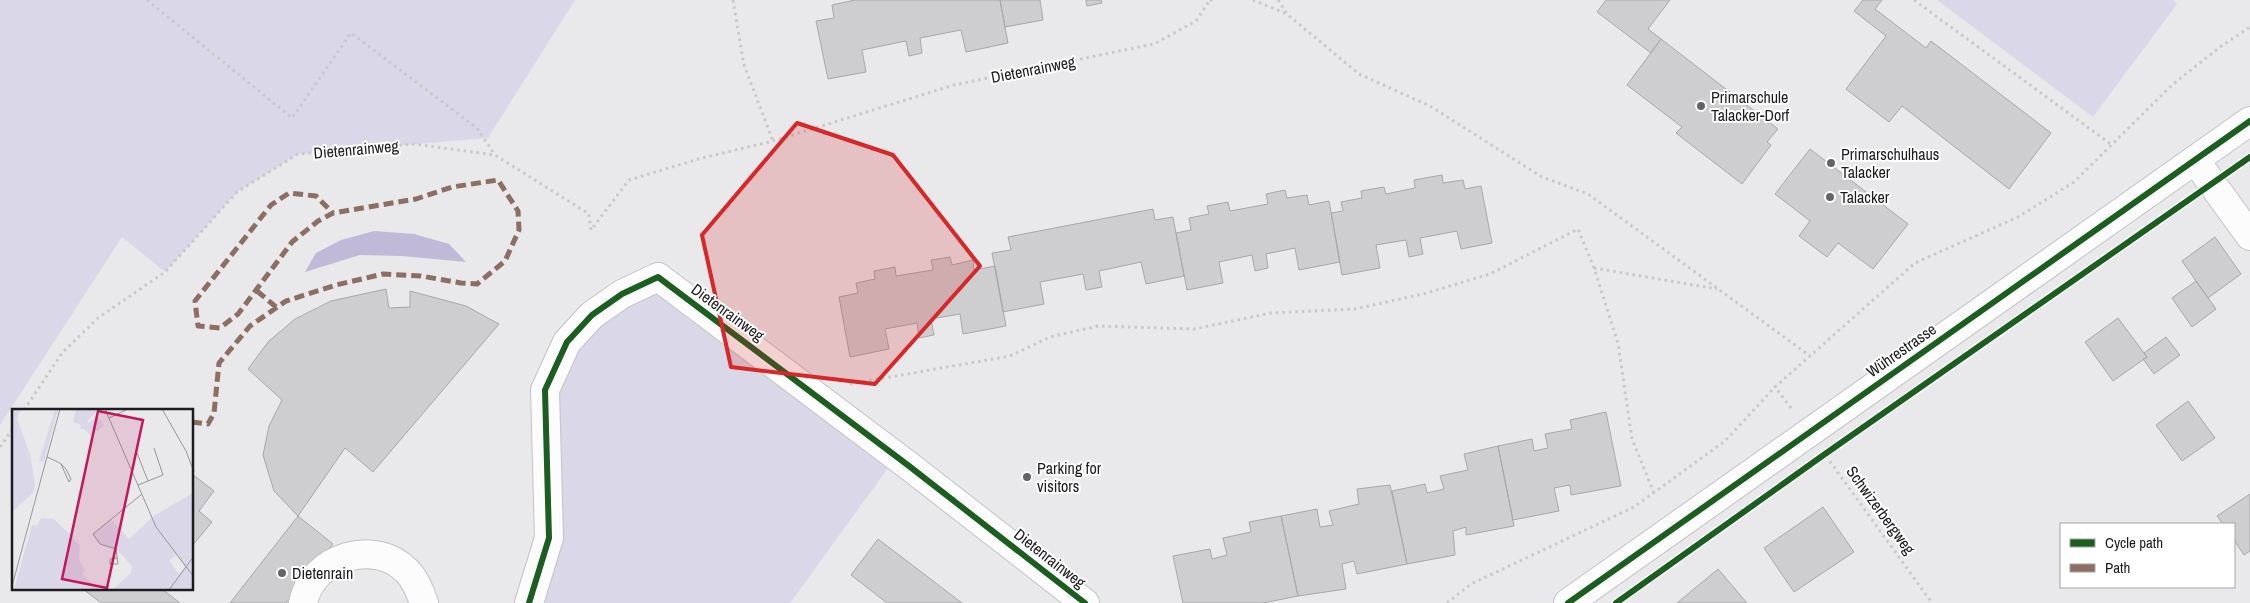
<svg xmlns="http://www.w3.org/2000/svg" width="2250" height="603" font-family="'Archivo Narrow',sans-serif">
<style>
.green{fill:#dad8e8}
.water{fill:#c0bad8}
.building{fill:#cecdcf;stroke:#a8a7aa}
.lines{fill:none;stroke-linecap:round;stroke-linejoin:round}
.minor-casing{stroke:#c3c3c5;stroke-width:30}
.tertiary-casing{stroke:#c3c3c5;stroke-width:30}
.path{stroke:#c8c8ca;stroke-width:3;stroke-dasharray:2.5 4;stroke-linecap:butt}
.minor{stroke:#fcfcfc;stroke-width:28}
.tertiary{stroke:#fcfcfc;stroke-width:28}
.quiet{stroke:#8d6e63;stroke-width:5;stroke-dasharray:10 5;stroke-linecap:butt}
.cycleway-casing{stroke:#fff;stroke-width:9}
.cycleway{stroke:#1b5e20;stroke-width:6}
.marked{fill:#d62828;fill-opacity:0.2;stroke:#d62828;stroke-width:4;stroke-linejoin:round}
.poi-dot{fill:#646366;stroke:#fff;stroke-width:2}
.labels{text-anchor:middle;stroke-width:4;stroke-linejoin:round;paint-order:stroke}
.street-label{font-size:16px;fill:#1c1c1e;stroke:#fff}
.poi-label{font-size:16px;fill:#1c1c1e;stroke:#fff;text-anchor:start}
.inset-road{fill:none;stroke:#979699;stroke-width:1}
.view{fill:#c2185b;fill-opacity:0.15;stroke:#c2185b;stroke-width:2.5}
.inset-edge{fill:none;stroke:#1c1c1e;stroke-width:2.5}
</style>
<rect width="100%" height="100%" fill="#e9e8eb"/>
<path class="green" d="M0,0H575L488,138L298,154L237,192L165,272L122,237L0,425Z
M1937,0H2173L2177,4L2093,117Z
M658,277L896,457L790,603H529L545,453L567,342Z"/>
<path class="water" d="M374,231L414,234L449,244L466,262L402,256L360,255L305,272L316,253L341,240Z"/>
<path class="building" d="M855,0H1000L1008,43L966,52L961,30L920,38L922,53L909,56L906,41L862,50L866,72L828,79L816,21L834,18L832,5Z
M1000,0H1040L1043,20L1005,27Z
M1086,0H1101L1102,3L1087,6Z
M1606,0H1670L1648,29L1661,39L1651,53L1597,12Z
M1863,0H1882L1875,9L1926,48L1931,41L2051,133L2009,189L1902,106L1889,122L1846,89L1886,36L1854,11Z
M1661,39L1778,129L1767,142L1771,145L1742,184L1676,133L1682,127L1627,85Z
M1810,149L1908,224L1873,269L1838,243L1827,257L1799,236L1810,221L1775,194Z
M1442,175L1443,183L1463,180L1465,189L1481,186L1492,243L1461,249L1457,231L1420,238L1423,254L1409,257L1406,240L1376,245L1380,268L1342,275L1331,213L1343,211L1341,202L1362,198L1361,191L1384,187L1386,194L1415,188L1414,180Z
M1285,190L1287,198L1307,195L1309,205L1329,201L1340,262L1299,270L1295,248L1266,254L1268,268L1255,271L1252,255L1219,262L1223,283L1187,290L1176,233L1191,230L1189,218L1209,214L1207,206L1228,202L1230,211L1268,204L1266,194Z
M1153,209L1155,220L1173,217L1184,276L1146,284L1141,262L1099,271L1102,287L1086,290L1083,274L1040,282L1044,304L1003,312L992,253L1011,250L1008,237Z
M2215,237L2241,274L2208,298L2182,261Z
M950,257L952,265L973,260L974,270L995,266L1006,326L963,334L960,314L931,319L934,335L919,338L917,323L885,329L889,349L850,357L839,297L858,293L856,283L875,279L874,271L895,267L896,276L933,270L931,260Z
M2196,281L2216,309L2192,327L2172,298Z
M386,289L389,308L410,307V291L466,306L499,324L373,472L345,448L298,516L274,491L263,455L269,426L282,400L248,369L268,342L295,319L331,301Z
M2118,318L2147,357L2113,381L2085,342Z
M2166,337L2180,355L2154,374L2143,359L2147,357L2144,353Z
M2188,401L2215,438L2182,461L2156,425Z
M1606,412L1621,486L1571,495L1570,485L1554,488L1559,511L1513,520L1498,446L1532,439L1534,451L1548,448L1545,434L1572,429L1570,420Z
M1498,446L1514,526L1466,535V527L1453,531L1455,555L1407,564L1392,491L1425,484L1427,493L1444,489L1440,476L1468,470L1464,454Z
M192,474L214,491L199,511L212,522L192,546Z
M1390,485L1407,564L1357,574L1354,561L1342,564L1346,589L1298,596L1281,516L1317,509L1320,527L1333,525L1329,511L1359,504L1357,489Z
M2250,494V551L2244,555L2234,540V524H2223L2217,516Z
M1823,507L1854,552L1794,592L1764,548Z
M298,516L333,544L286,603H230Z
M1281,516L1298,596L1263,603H1183L1173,556L1210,549L1212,559L1227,555L1223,538L1251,532L1249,522Z
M878,539L962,603H887L851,575Z
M1718,569L1747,603H1677Z
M83,589H162L180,603H101Z"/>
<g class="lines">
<g class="minor-casing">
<path id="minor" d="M2195,160L2250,236
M303,603C312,557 375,537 408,572C416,581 420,591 424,603
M529,603L549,538L545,390L567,342L592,315L622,294L658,277L909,466L1085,603"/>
</g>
<g class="tertiary-casing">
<path id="tertiary" d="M1568,603L2250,121"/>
</g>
<path class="path" d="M147,0L292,118L351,33L477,128L495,155
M733,0L744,65L773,141
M1210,0H1216
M1253,0L1287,14
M1278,0L1288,15L1359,74L1430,106L1542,177L1588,194L1810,356
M1914,0L2112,145
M1594,268L1717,289
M850,384L1010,356L1050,337L1098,326L1194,329L1271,313L1355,309L1423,294L1490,274L1578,229L1594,268L1618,343L1632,439L1654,493
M1791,408L1775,387L1915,263L2018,217L2074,182L2172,85L2220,47L2250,27
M24,410L62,353L98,318L165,272L237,192L298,154L414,144L495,155L589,214L591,230L629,180L702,158L773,141L954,85L1154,44L1196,21L1210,0
M0,447L14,427
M1826,456L1932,603
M1447,603L1471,584L1634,507L1725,441L1775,387"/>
<use href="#minor" class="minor"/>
<use href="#tertiary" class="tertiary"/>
<path class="quiet" d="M257,291L276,307
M192,422L208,424L214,413L219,363L250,326L286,301L336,285L383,274L421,276L461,283L477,284L505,261L519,230L518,211L498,180L452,187L416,199L333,213L318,221L292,242L238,314L220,328L198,326L195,301L271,205L289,193L316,196L333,213"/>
<g class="cycleway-casing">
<path id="cycleway" d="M529,603L549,538L545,390L567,342L592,315L622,294L658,277L909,466L1085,603
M1568,603L2250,121
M1616,603L1825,454L2250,157"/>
</g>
<use href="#cycleway" class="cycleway"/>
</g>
<path class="marked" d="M797,123L893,155L980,266L875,384L731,367L702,235Z"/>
<g class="poi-dot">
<circle cx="1701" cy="106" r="5"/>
<circle cx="1831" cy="163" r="5"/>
<circle cx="1830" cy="197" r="5"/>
<circle cx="1027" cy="477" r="5"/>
<circle cx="282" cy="573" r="5"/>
</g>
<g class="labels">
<g class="street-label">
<text transform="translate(1033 69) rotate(-11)" y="6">Dietenrainweg</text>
<text transform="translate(356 149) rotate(-5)" y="6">Dietenrainweg</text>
<text transform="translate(728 312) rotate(36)" y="6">Dietenrainweg</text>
<text transform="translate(1901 350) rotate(-35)" y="6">Wührestrasse</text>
<text transform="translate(1881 510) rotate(54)" y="6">Schwizerbergweg</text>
<text transform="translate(1050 558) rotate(38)" y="6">Dietenrainweg</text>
</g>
<g class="poi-label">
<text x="1711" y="103">Primarschule<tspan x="1711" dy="18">Talacker-Dorf</tspan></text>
<text x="1841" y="160">Primarschulhaus<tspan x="1841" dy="18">Talacker</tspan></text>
<text x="1840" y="203">Talacker</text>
<text x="1037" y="474">Parking for<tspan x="1037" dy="18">visitors</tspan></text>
<text x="292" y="579">Dietenrain</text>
</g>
</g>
<g transform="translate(12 409)">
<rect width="181" height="181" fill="#e9e8eb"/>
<path d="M0,0H9L5,10L18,45L23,76L21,84L0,103ZM43,0H46L32,53L27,52ZM64,0H83L84,3L75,12L77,14L85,7L92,16L79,27L72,20H68L69,16L61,13ZM181,84V181H100L119,164L120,157L104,140L85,133L81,125L99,110L117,130L143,106ZM164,146L173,158L167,165L157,152ZM29,109L42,110L68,136L67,150L73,162L70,165L87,181H2L20,116L25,117Z" fill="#dad8e8" fill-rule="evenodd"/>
<path class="inset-road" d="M93,0L144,118L182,168M150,0L174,42L182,63M97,9L116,0M125,44L136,72M35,48L46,53L49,55L54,60L59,70L57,73L49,55M126,76L151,66L142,39M105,149L98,150V155H106L104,140L88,135L81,125L130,85M0,177L48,0M157,181L182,147"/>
<path class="view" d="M86,2L131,11L95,179L50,170Z"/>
<rect width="181" height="181" class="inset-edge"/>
</g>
<rect x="2060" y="523" width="175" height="65" fill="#ffffff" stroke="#a4a4a5"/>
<rect x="2070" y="539" width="25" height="8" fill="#1b5e20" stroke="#a4a4a5"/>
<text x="2105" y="548" font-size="15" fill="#1c1c1e">Cycle path</text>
<rect x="2070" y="564" width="25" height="8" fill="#8d6e63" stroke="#a4a4a5"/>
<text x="2105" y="573" font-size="15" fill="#1c1c1e">Path</text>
</svg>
